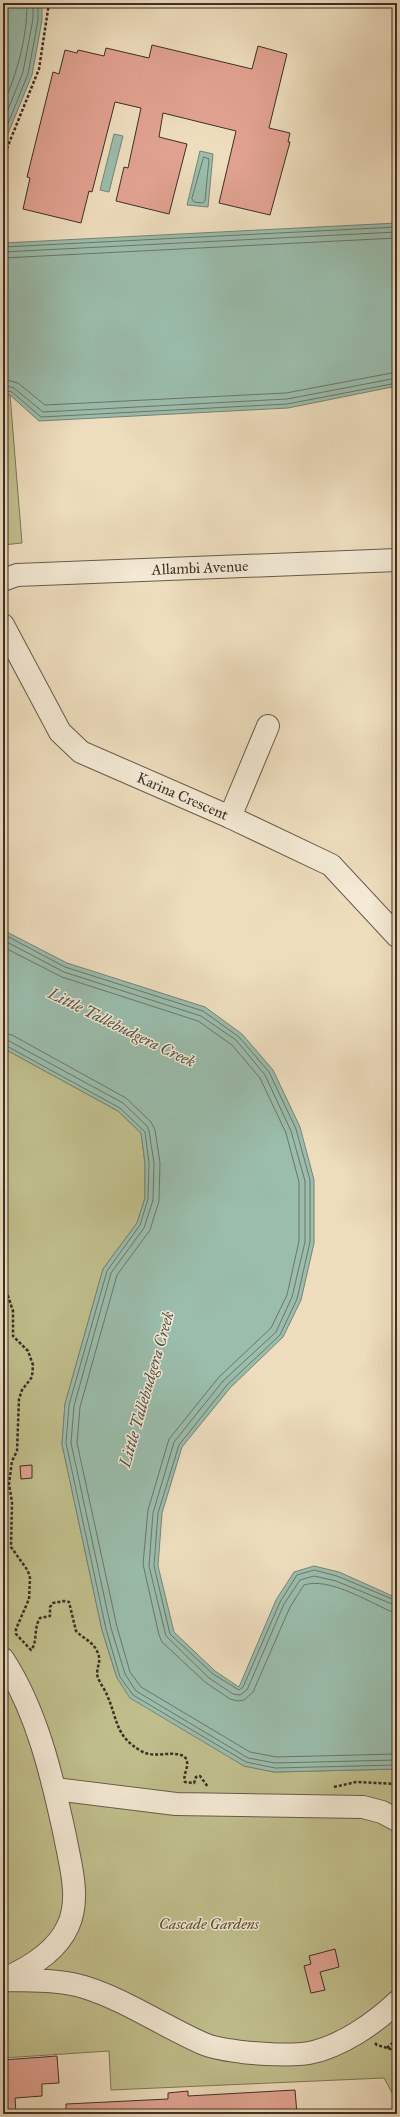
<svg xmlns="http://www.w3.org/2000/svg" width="400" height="2117" font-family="'IM FELL Great Primer',serif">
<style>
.green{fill:#c0bf8c;stroke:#7e7759}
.water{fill:#9abdac;stroke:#758476}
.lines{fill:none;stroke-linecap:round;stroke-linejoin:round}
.shore{stroke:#6c7669;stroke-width:1}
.building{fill:#e1a291;stroke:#3d2f26}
.minor-casing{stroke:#695a4c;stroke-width:24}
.path{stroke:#3d2f26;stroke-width:2.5;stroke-dasharray:3 2;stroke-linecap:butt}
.minor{stroke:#f3e9d4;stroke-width:22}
.labels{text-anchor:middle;stroke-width:3;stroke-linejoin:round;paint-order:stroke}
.street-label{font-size:15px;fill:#3d2f26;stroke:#f3e9d4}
.park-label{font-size:15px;font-style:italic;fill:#574c3a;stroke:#f3e9d4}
.water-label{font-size:16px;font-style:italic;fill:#545248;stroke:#f3e9d4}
</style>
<rect width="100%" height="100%" fill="#edddbd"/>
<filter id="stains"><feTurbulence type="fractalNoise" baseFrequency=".005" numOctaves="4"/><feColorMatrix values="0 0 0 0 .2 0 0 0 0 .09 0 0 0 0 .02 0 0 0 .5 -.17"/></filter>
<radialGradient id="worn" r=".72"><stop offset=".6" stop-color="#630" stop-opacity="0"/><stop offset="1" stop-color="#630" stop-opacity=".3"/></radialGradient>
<path class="green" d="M3,394L10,395L22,543L3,545Z
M3,1048L118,1111L141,1133L145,1163V1198L137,1223L103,1269L65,1404L62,1444L102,1630L117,1678L244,1766L274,1772L397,1769V2102L384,2078L111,2090L109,2051L3,2058Z"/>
<path class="water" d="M3,3H42V20L32,75L3,146Z
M114,134L123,136L109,192L100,190Z
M200,151L213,154L208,207L187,205Z
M397,223V386L288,408L39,421L10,395L3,394V243Z
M3,930L67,963L205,1007L242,1034L273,1070L300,1127L314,1180V1243L301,1300L283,1337L230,1388L182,1447L162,1513L158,1566L174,1632L215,1671L239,1687L276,1600L294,1572L314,1566L339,1572L397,1598V1769L274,1772L244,1766L130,1698L117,1678L102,1630L62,1444L65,1404L103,1269L137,1223L145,1198V1163L141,1133L118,1111L3,1048Z"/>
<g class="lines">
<path class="shore" d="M3,106C17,72 27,40 27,3
M3,122L23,72L33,19V3
M3,136L28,74L38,20V3
M204,157L209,159L205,201L203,203L194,202L192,199Z
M3,247L397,227
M3,252L397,232
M3,258L397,238
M3,379L18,383L45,405L286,393L397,372
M3,385L14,388L43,412L287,399L397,378
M3,390L12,392L41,417L287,404L397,383
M3,934L65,967L203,1011L239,1037L269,1072L296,1129L310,1180V1242L297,1299L280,1335L227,1385L179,1445L158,1513L154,1566L170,1634L213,1674L239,1690L243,1687L280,1602L297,1575L314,1570L337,1576L397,1601
M3,940L64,972L201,1016L236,1040L265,1075L291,1131L305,1181V1242L292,1297L276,1332L223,1381L174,1442L153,1513L149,1566L166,1636L209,1678L233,1694L240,1695L247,1690L284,1604L300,1580L314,1576L336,1581L397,1606
M3,947L62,977L198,1021L232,1045L260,1078L286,1133L299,1182V1241L287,1295L271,1328L219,1377L169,1439L148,1510L143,1564L159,1635L162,1642L205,1682L230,1699L238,1701L244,1700L253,1692L290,1607L304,1585C329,1577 367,1601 390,1611L397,1612
M3,1033L12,1035L126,1098L151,1122L155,1130L160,1163L159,1201L150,1230L117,1275L80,1407L77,1443L117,1627L130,1672L141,1687L250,1752L276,1757L397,1754
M3,1039L9,1041L123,1103L147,1126L149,1131L154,1163L153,1200L144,1228L111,1273L74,1406L71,1443L111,1628L125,1674L136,1691L248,1758L275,1763L397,1760
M3,1044L120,1108L145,1132L149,1163L148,1199L140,1225L107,1271L69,1405L66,1443L106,1629L120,1677L133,1695L246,1762L275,1768L397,1765"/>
</g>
<path class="building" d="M152,45L252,69L258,46L287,54L269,128L290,133L288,142H290L270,215L219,203L236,131L163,113L159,137L187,144L169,214L116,201L124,167L128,168L141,108L115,102L92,192L89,191L81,223L23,209L30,178L27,177L53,72L59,74L65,50L77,53L78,50L104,56L106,48L149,58Z
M32,1465V1478L21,1479L20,1466Z
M335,1949L339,1967L320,1972L325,1990L311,1993L304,1966L311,1964L309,1956Z
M57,2056L59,2083L42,2084V2096L15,2098L16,2114H3V2060Z
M295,2090L297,2114H66V2104L168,2099V2093L188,2091V2096Z"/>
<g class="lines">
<g class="minor-casing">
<g id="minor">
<path id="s1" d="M3,580L17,575L397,560"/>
<path id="s2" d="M3,625L60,732L81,752L230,817L331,865L397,936"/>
<path d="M230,817L268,726"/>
<path d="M3,1659C37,1711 52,1776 65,1836C70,1864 81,1898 68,1926C57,1951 29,1968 4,1979"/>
<path d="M55,1789L176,1804L363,1807L382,1812L397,1820"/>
<path d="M3,1980C30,1981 58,1979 84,1987C126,2000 163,2026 204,2044C216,2049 229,2050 242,2052C260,2054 292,2056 309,2053C340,2047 374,2024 397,2002"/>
</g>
</g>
<path class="path" d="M3,158L39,69L49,3
M3,1281L13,1311V1336L28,1351L33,1365L32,1377L22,1390L19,1399L17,1451L12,1461L9,1484L12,1502L11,1547L28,1571L30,1578L29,1599L16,1629V1634L31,1650C38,1642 33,1629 40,1618L50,1616V1607L53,1603L64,1601L69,1602L76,1631C83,1638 91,1641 96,1649C102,1660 98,1663 97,1673C97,1680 105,1689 107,1695C118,1720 115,1736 141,1751C155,1759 170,1750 184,1756C192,1765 182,1773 185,1782L194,1783L196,1777L200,1776L208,1787
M334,1787L356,1782L397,1784
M375,2043L377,2045L397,2051
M387,2048L397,2039"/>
<use href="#minor" class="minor"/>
</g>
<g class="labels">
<g class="street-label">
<text dy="5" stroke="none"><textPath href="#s1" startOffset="198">Allambi Avenue</textPath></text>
<text dy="5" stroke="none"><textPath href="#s2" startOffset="261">Karina Crescent</textPath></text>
</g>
<g class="park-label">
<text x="209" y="1929">Cascade Gardens</text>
</g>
<g class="water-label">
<text transform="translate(122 1027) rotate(26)" y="6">Little Tallebudgera Creek</text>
<text transform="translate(146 1389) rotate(-74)" y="6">Little Tallebudgera Creek</text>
</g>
</g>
<rect width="400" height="2117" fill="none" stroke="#edddbd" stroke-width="16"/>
<rect x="4" y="4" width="392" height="2109" fill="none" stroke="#3d2f26" stroke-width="2"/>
<rect x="8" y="8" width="384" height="2101" fill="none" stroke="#3d2f26"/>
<rect width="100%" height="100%" filter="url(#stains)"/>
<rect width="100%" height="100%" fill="url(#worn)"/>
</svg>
